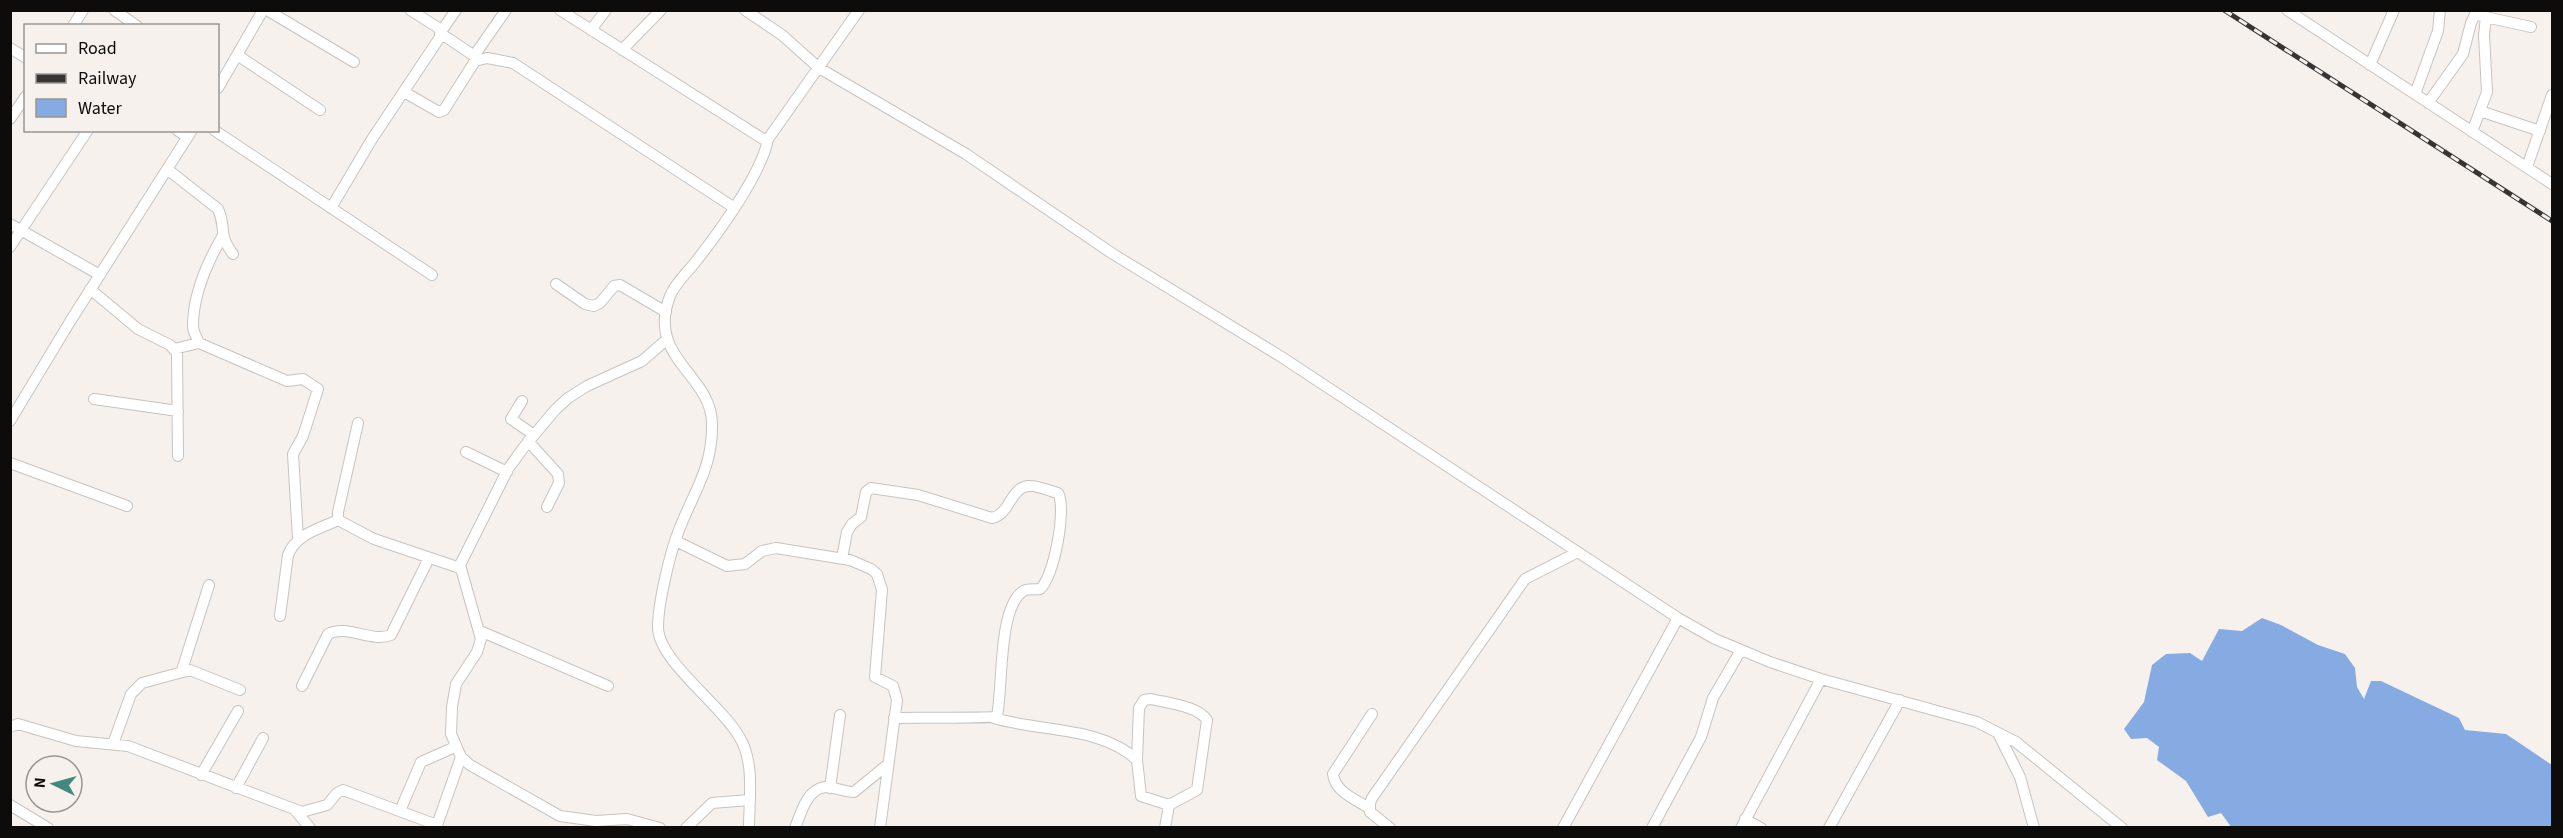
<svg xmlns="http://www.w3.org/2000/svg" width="2563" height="838" font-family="'Source Sans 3',sans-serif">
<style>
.water{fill:#86abe3}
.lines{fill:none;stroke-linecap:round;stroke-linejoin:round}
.minor-casing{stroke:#c8c3bf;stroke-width:12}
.minor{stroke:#fff;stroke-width:10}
.rail-casing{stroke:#373533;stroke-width:5}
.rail{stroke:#f6f1ed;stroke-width:3;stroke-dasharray:9;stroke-linecap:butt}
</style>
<rect width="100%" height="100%" fill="#f6f1ed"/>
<path class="water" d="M2262,618L2281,625L2318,645L2345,654L2355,668L2357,687L2364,699L2371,681H2381L2459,718L2465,730L2506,734L2552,765V827L2232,828L2221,813L2208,817L2186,781L2157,760L2159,747L2147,738L2131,739L2124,729L2144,702L2152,665L2166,654L2190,653L2202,661L2219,629L2242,631Z"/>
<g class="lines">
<g class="minor-casing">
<path id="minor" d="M114,10L137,26
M267,10L354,62
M456,10L440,33L479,59
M560,10L763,139H768L859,10
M745,10L782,35L819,68L966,154L1113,254L1280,356L1678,618L1715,639L1770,662L1821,679L1977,722L2016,742L2122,828
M2287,10L2552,184
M2481,16L2531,27
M73,26L83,10
M591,30L606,10
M10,48L26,58
M622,50L661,10
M237,55L320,110
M474,56L506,10
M2370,65L2394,10
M218,88L263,10
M404,92L439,112L444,110L475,61L487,58L513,63L733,207
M2415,94L2438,31L2440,10
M2428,103L2463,54L2471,23L2477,10
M2480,111L2540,131
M10,119L26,96
M177,130L187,137
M214,130L432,275
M2472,132L2487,92L2484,35L2486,17
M2527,167L2552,95
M167,169L218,209C227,229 217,233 233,254
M331,208L372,139L440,37V30L437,27L410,10
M10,224L100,275
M222,237C207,263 193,295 193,326C193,332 197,338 199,343L287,381L303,379L318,389L303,436L293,454L298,539
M10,247L88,130
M556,284L585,304L594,306L600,303L614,286L620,285L666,312
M90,289L138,329L170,345L177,353L178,456
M174,349L199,343
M94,399L178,411
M522,401L511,419L534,435
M10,421L71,320L192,130
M358,423L338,512V520L374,539L460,568
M528,441L558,474L559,483L547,507
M466,452L507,472
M10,463L127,506
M676,541L727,566L745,564L762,551L776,548L850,560L871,569L877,574L882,590L875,677L893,686L897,700L880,828
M842,558L847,532L852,524L861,517L866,492L871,488L918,495L992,518C1010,515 1011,485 1030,486C1039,486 1050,491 1058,493C1067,507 1054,578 1040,589C1035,590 1026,588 1022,592C998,610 1003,687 997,716C992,719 909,717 894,718
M280,616L288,555C296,534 319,529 338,520
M480,631L608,686
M182,670L209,585
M302,686L328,634C347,624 371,643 391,635L429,558
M994,718C1040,732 1101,726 1137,760L1141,796L1169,805
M10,727L18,724L76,741L128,746L302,812L327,805L337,793L343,790L437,825
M1998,733L2020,777L2034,828
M113,744L131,694L142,683L190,670L240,690
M1137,760L1139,708L1144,700L1151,699C1167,703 1198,706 1207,720L1197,790L1169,805L1165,828
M201,775L238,711
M236,788L263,738
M830,788L840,715
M10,805L48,828
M1369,808C1355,799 1335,792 1333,774L1372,714
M295,810L310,828
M400,811L421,762L455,747
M1745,819L1761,828
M436,828L461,757
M660,828L627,819L596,821L560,816L470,765L461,757L451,734L452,707L456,684L477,652L481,639L460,565L508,469L524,447L555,410L568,398L587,386L642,361L666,340
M686,828L712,803L749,800
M749,828C749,799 755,764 740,738C722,705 658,661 658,627C658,604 670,552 679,530C694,491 713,468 712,423C711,374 646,358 670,296C675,283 689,271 697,260C719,232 762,173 768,139
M795,828C801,813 807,789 825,787C835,787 844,792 854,792L887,765
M1390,828L1370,812V803L1372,798L1525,579L1578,552
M1563,828L1678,618
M1652,828L1701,737L1713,698L1741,650
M1741,828L1821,679
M1829,828L1900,700"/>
</g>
<use href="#minor" class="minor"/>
<g class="rail-casing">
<path id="rail" d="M2224,10L2552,221"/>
</g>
<use href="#rail" class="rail"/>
</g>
<rect width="2563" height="838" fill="none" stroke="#0e0c0b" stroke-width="24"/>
<rect x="24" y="24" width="195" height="108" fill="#f6f1ed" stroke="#999593" stroke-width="1.5"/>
<rect x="36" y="44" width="30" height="9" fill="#ffffff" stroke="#999593" stroke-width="1.5"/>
<text x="78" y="54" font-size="18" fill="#0e0c0b">Road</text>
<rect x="36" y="74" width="30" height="9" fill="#373533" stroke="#999593" stroke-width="1.5"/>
<text x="78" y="84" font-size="18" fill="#0e0c0b">Railway</text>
<rect x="36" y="99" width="30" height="18" fill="#86abe3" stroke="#999593" stroke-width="1.5"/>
<text x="78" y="114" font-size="18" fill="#0e0c0b">Water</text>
<g transform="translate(54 784) rotate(275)"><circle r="28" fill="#f6f1ed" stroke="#999593" stroke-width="1.5"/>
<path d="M0-4.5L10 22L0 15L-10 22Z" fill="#44887d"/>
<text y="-9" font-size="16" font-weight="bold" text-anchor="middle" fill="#0e0c0b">N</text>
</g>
</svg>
